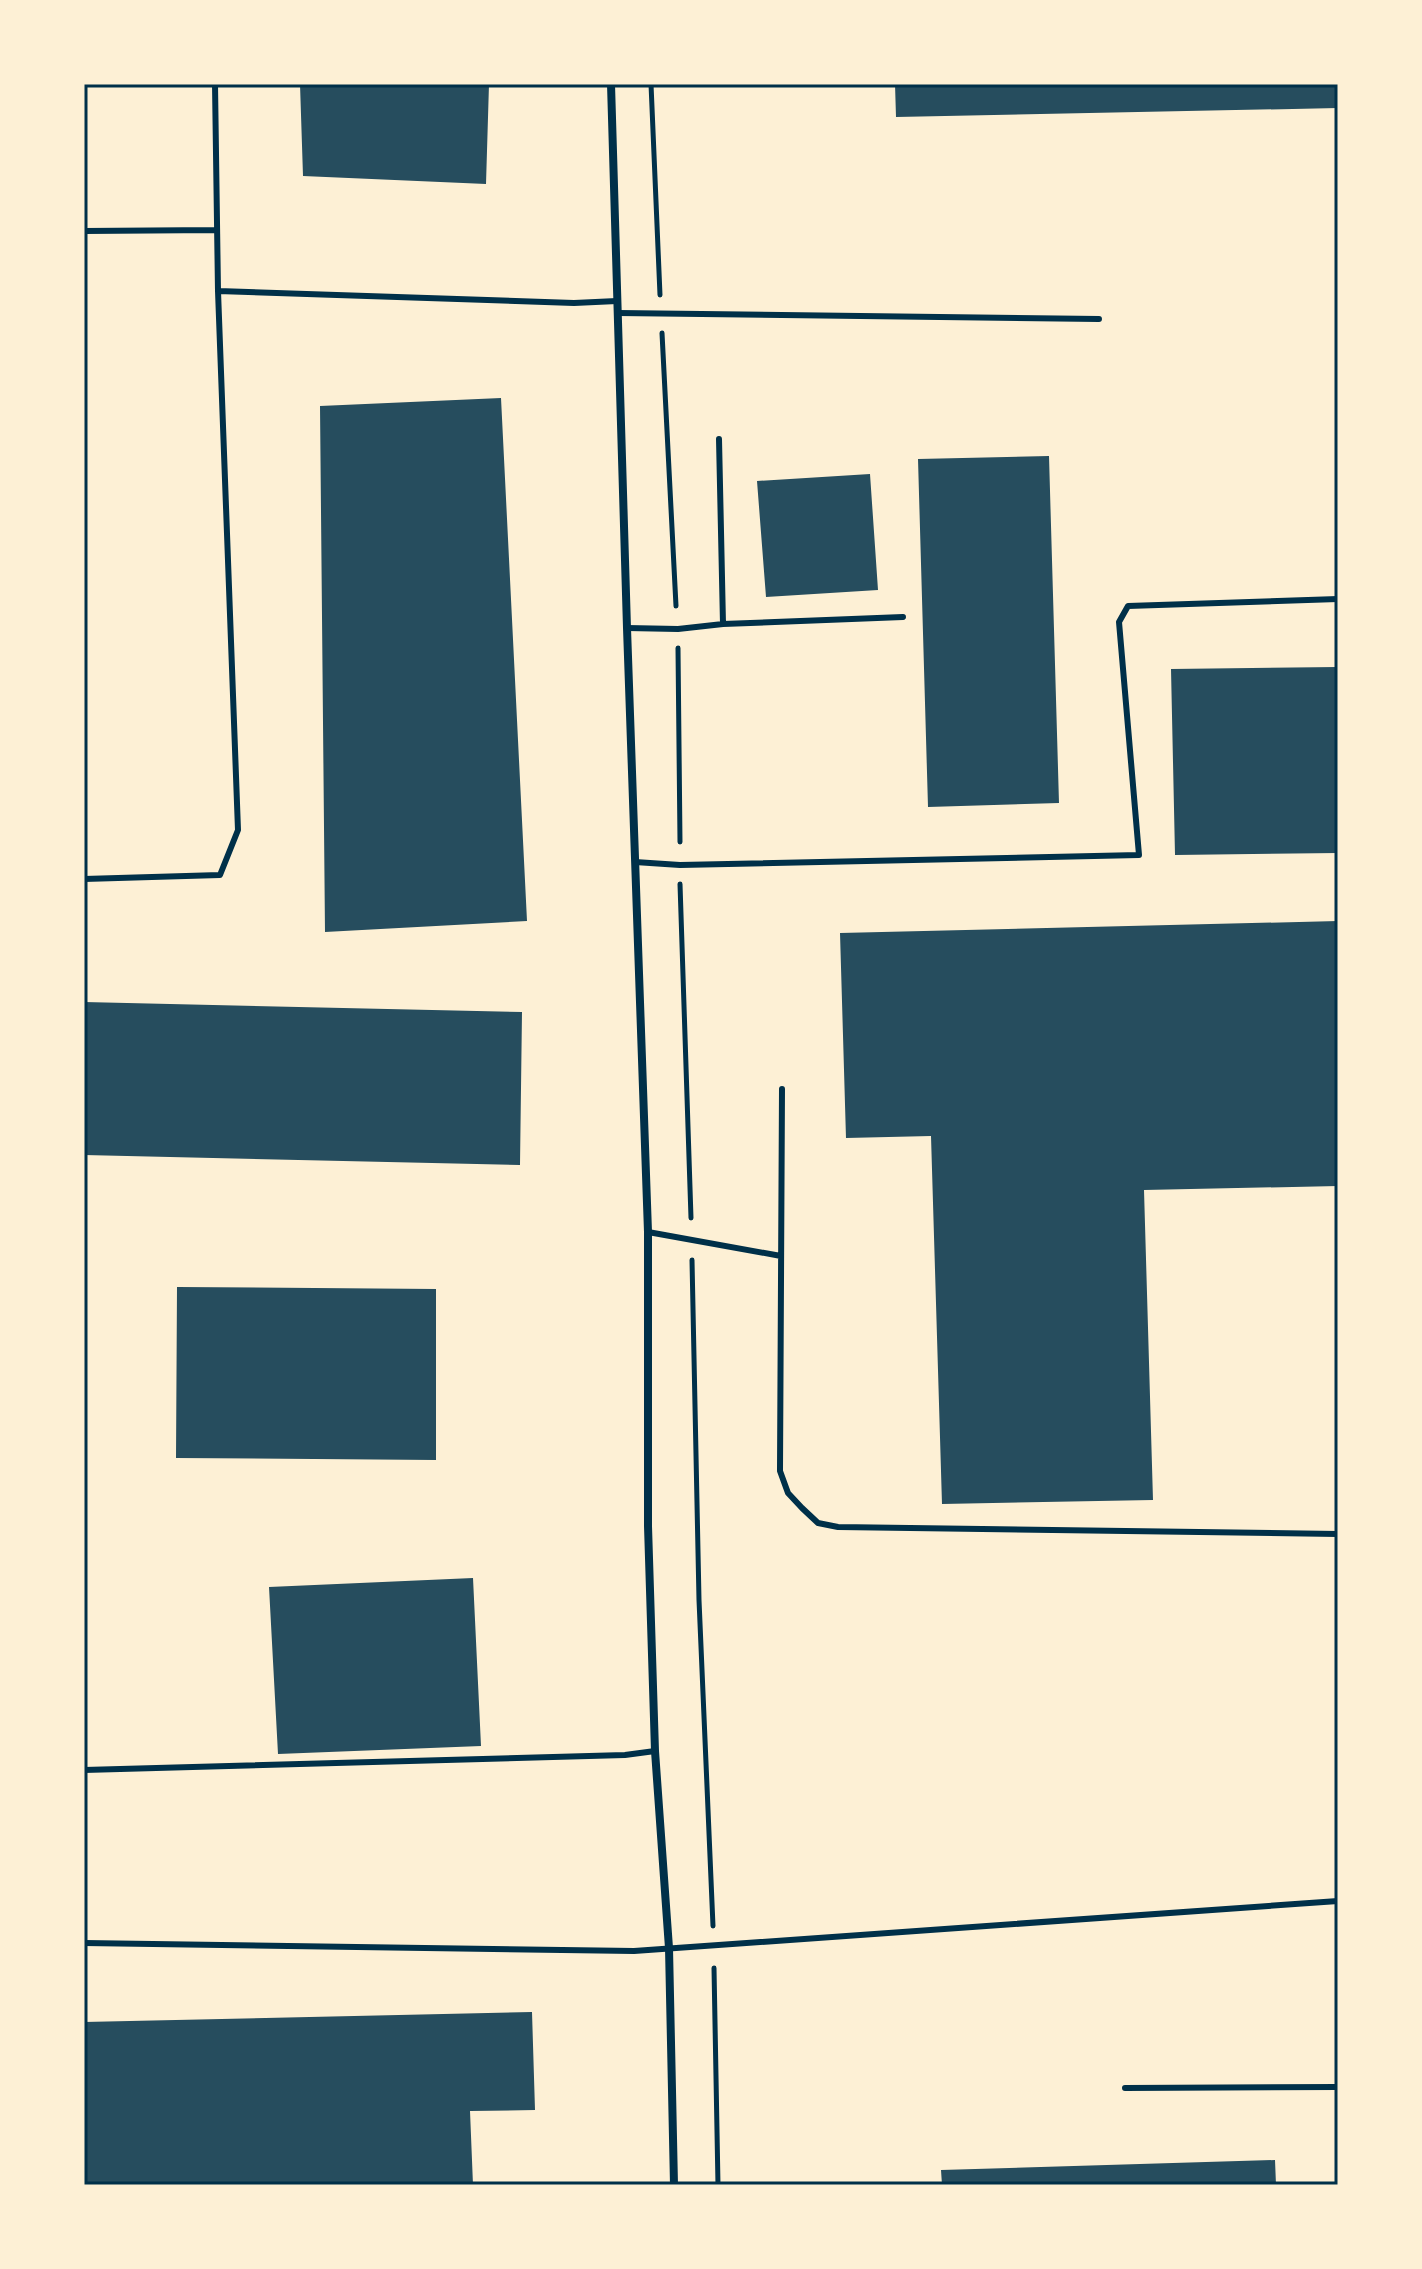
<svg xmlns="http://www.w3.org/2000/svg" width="1422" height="2269" font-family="Poppins,sans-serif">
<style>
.building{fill:#264d5e}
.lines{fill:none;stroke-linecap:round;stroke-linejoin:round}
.path{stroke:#003049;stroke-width:5}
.service{stroke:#003049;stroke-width:6}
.minor{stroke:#003049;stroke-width:8}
.neatline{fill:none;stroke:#003049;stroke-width:3}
</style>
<rect width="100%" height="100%" fill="#fdf0d5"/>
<path class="building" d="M300,84H489L486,184L303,176Z
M895,84H1338V108L896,117Z
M501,398L527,921L325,932L320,406Z
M1049,456L1059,803L928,807L918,459Z
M870,474L878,590L766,597L757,481Z
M1338,667V853L1175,855L1171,669Z
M1338,921V1186L1144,1190L1153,1500L942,1504L931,1136L846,1138L840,933Z
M84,1002L522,1012L520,1165L84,1155Z
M177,1287L436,1289V1460L176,1458Z
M473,1578L481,1746L278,1754L269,1587Z
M532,2012L535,2110L470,2111L473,2185H84V2022Z
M1275,2160L1276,2185H942L941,2170Z"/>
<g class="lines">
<path class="path" d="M651,84L660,295
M662,333L676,606
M678,648L680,842
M680,884L691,1218
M692,1260L699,1600L713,1926
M714,1968L718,2185"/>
<path class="service" d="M84,231L217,230
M218,291L574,303L617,301
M618,313L1099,319
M719,439L723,624
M627,628L678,629L723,624L903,617
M635,862L680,865L1139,855L1119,622L1128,606L1338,599
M84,879L220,875L238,830L218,291L215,84
M782,1089L780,1471L788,1493L802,1508L818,1523L838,1527L1338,1534
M648,1232L781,1256
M84,1770L625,1755L655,1751
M84,1943L634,1951L1338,1901
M1125,2088L1338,2087"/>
<path class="minor" d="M611,84L627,628L648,1232V1526L655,1751L669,1948L674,2185"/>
</g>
<rect width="1422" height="2269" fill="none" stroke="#fdf0d5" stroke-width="172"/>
<rect x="86" y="86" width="1250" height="2097" class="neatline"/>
</svg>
